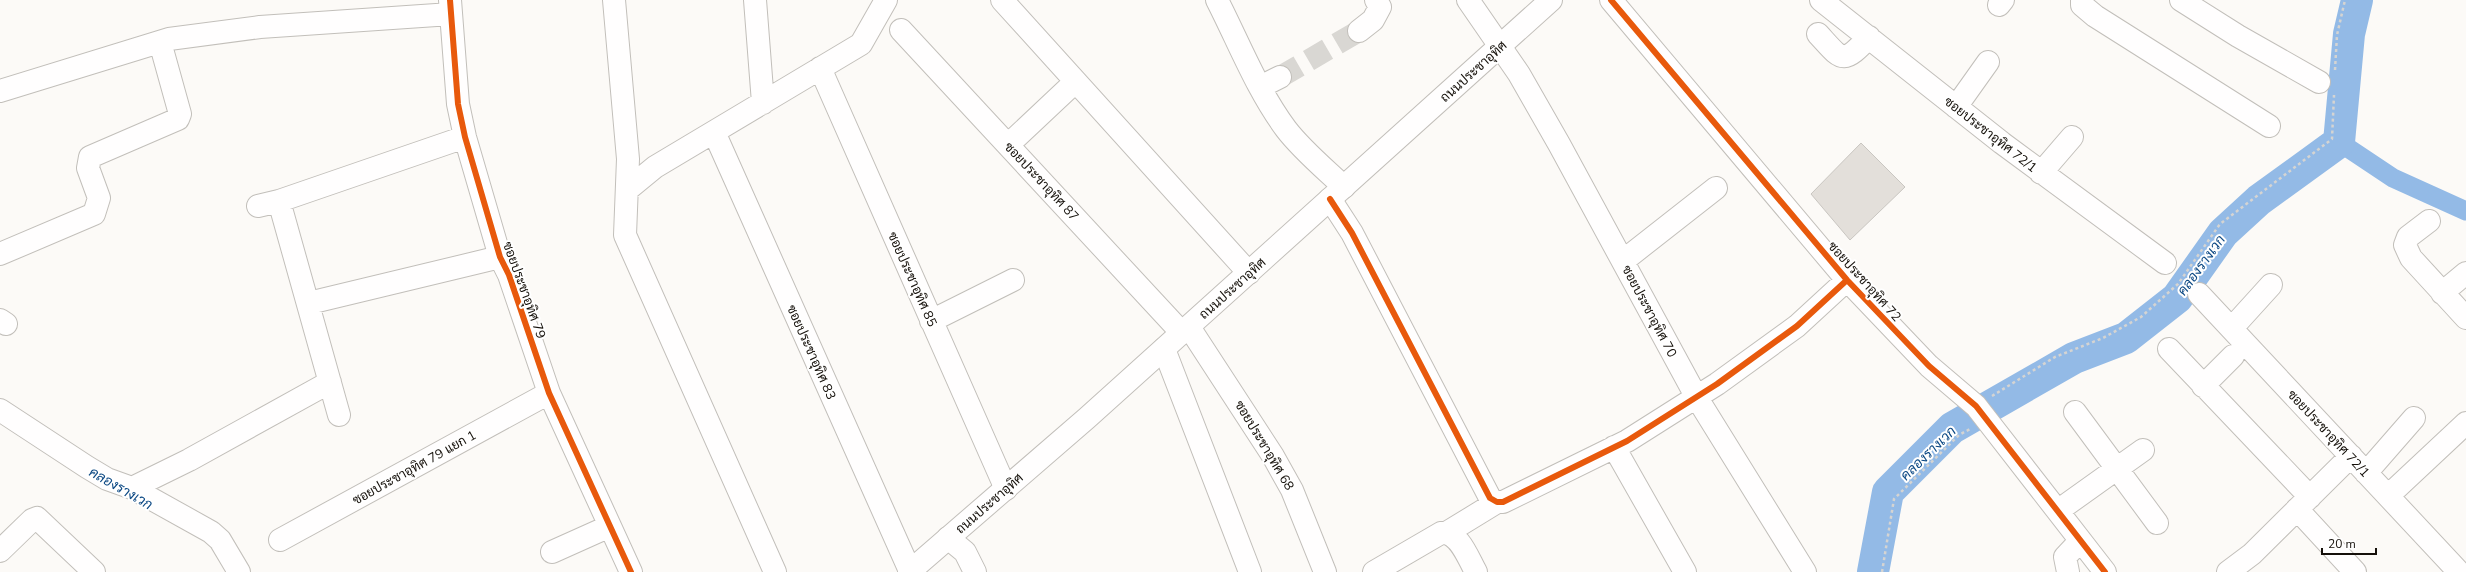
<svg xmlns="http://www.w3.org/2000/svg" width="2466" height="572" font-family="'Nunito Sans',Sarabun,sans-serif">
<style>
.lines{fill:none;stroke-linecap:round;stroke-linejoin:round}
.canal{stroke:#93bae6;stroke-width:19}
.river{stroke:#93bae6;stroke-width:32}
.building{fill:#e3dfda;stroke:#c9c6c1}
.minor-tunnel{stroke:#d9d7d3;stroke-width:22;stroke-dasharray:22 11;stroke-linecap:butt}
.minor-casing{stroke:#c2bfba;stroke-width:24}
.major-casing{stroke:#c2bfba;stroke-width:24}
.path{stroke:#d5d4d2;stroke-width:2.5;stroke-dasharray:3 3;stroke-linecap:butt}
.minor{stroke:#fffefe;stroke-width:22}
.major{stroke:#fffefe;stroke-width:22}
.cycleway-casing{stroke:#fff;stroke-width:8}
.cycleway{stroke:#e8590c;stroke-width:6}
.labels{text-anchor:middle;stroke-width:4;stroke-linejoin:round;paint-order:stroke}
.street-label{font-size:13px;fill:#15100a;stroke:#fff}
.water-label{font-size:14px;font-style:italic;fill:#0d4984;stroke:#fff}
</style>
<rect width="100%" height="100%" fill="#fcfaf7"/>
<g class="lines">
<path class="canal" d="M2339,142L2393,178L2466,211"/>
<path class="river" d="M1873,572L1888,492L1952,428L2074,358L2126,338L2177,298L2223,233L2259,200L2339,142L2349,34L2357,0"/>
</g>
<path class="building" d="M1861,143L1905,187L1850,240L1811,194Z"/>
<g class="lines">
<path class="minor-tunnel" d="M1280,77L1359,31"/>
<g class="minor-casing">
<path id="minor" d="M450,0L458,104L465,137L500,257L509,275L549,393L631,572
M614,0L628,159L625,235L775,572
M755,0L763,103
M1002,0L1249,273
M1217,0C1239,43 1257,90 1286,129C1302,150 1324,168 1344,187
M1468,0L1519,74L1559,144L1697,398L1805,572
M1611,0L1847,280L1929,366L1976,406L2105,572
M1821,0L2002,143L2165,263
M2082,0V5L2095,16L2269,126
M2181,0L2238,36L2319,82
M1999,5L2003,0
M901,30L1182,333
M1359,31L1373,20L1380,7L1376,0
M1818,34C1842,60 1842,66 1869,37
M820,68L1006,489
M1260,87L1280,77
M0,91L169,39L260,27L451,14
M1956,107L1988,62
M714,132L910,571
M1008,145L1075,82
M2041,173L2072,137
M627,190L655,167L861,44L886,0
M1330,199L1352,233L1490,498L1497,502H1503L1627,441L1717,384L1797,326L1847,280
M279,201L339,415
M258,206L279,201L465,137
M2429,221L2408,237L2405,245L2411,258L2466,318
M0,254L94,214L99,198L88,168L90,157L178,119L180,114L160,42
M1623,261L1716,188
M2442,293L2466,273
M2199,294L2459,572
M309,303L500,257
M0,320L6,324
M931,321L1013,280
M1189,327L1273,456L1292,490L1325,572
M2232,328L2271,285
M1164,349L1250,572
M2169,349L2310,497
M2203,386L2233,356
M0,410L87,467L107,479L132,488L211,532L220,540L239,572
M2075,412L2157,523
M1614,447L1685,572
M2366,473L2414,418
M132,488L189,460L330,382
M2388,496L2466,423
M2297,509L2355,572
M2059,510L2143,450
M1448,532L1497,502
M948,538L965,552L975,572
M280,540L549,393
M0,551L32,520L37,518L94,572
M552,552L610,526
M1374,572L1441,533C1459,531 1468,558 1476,572
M2068,572L2065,557L2080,541
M2228,572L2252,554L2351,456"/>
</g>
<g class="major-casing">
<path id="major" d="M909,572L1087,418L1551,0"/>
</g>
<path class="path" d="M2335,70L2337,35L2345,0
M1992,396L2055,357L2103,338L2141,317L2178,284L2220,224L2332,139L2334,95
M1882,572L1894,499L1959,435L1970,429"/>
<use href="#minor" class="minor"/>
<use href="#major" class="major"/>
<g class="cycleway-casing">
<path id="cycleway" d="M450,0L458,104L465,137L500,257L509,275L549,393L631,572
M1611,0L1847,280L1929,366L1976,406L2105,572
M1330,199L1352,233L1490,498L1497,502H1503L1627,441L1717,384L1797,326L1847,280"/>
</g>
<use href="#cycleway" class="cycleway"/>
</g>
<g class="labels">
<g class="street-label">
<text transform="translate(1473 71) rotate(-42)" y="5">ถนนประชาอุทิศ</text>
<text transform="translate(1991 134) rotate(38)" y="5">ซอยประชาอุทิศ 72/1</text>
<text transform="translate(1042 181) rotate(47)" y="5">ซอยประชาอุทิศ 87</text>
<text transform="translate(913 279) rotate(66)" y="5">ซอยประชาอุทิศ 85</text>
<text transform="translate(1865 281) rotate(48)" y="5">ซอยประชาอุทิศ 72</text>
<text transform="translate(1232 288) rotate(-42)" y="5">ถนนประชาอุทิศ</text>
<text transform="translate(525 290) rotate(70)" y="5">ซอยประชาอุทิศ 79</text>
<text transform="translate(1650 311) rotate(62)" y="5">ซอยประชาอุทิศ 70</text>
<text transform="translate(812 352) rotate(66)" y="5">ซอยประชาอุทิศ 83</text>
<text transform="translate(2329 433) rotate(47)" y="5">ซอยประชาอุทิศ 72/1</text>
<text transform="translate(1265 445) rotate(59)" y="5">ซอยประชาอุทิศ 68</text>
<text transform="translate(414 467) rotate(-29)" y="5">ซอยประชาอุทิศ 79 แยก 1</text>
<text transform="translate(989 503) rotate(-41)" y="5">ถนนประชาอุทิศ</text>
</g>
<g class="water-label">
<text transform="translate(2201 265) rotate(-54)" y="5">คลองรางเวก</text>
<text transform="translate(1928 453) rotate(-44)" y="5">คลองรางเวก</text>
<text transform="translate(121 488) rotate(30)" y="5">คลองรางเวก</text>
</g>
</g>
<path d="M2322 548v6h54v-6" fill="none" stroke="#15100a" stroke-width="2"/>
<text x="2328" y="548" font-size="12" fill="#15100a" stroke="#ffffff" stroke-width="3" paint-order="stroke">20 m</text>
</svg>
